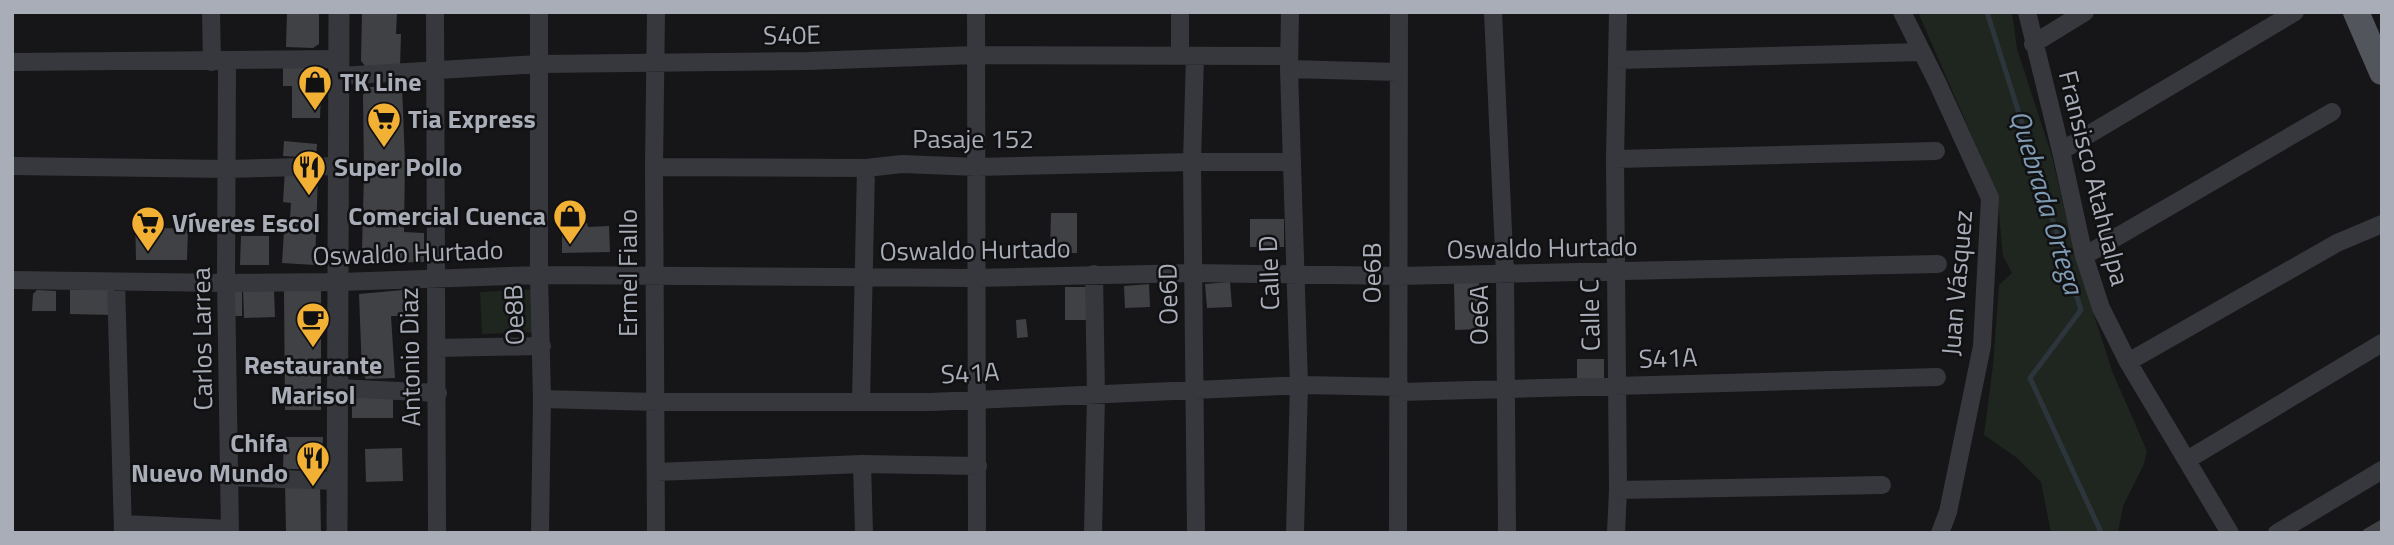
<svg xmlns="http://www.w3.org/2000/svg" width="2394" height="545" font-family="'Titillium Web',sans-serif">
<style>
.green{fill:#1e261f}
.lines{fill:none;stroke-linecap:round;stroke-linejoin:round}
.stream{stroke:#2c353c;stroke-width:5}
.building{fill:#404145}
.minor{stroke:#37383d;stroke-width:18}
.tertiary{stroke:#37383d;stroke-width:21}
.primary{stroke:#53555c;stroke-width:26}
.labels{text-anchor:middle;stroke-width:5;stroke-linejoin:round;paint-order:stroke}
.street-label{font-size:26px;fill:#a8adb8;stroke:#111113}
.poi-label{font-size:26px;font-weight:bold;fill:#a8adb8;stroke:#111113;text-anchor:start}
.water-label{font-size:28px;font-style:italic;fill:#7f9bb3;stroke:#111113}
</style>
<rect width="100%" height="100%" fill="#161618"/>
<path class="green" d="M1918,12H2012L2017,49L2051,153L2076,258L2112,371L2147,451L2144,464L2123,506L2118,533H2051L2041,482L2017,458L1984,435L1993,365L1999,285L2012,273L2003,256L1997,194Z
M540,289L542,332L482,334L480,292Z"/>
<g class="lines">
<path class="stream" d="M1987,12L2081,310L2030,378L2100,530L2098,533"/>
</g>
<path class="building" d="M287,12H319V44L313,48L286,47Z
M362,12H397L396,34H401L400,68L366,67L361,61Z
M283,63L322,66L320,118H292V86H283Z
M402,86L405,162L404,232L424,233V262L371,263L364,259L362,249L364,173L363,95L368,87Z
M284,141L317,144L316,158L283,156Z
M285,169L318,174L315,265L282,263L284,231L289,232L291,203L283,202Z
M135,213H162L163,228L188,229L187,260H136Z
M1051,213H1077V253H1050Z
M1250,219H1284V247H1250Z
M562,223H587L588,227L609,226L610,252L562,253Z
M241,236H269V265H240Z
M1479,281L1480,329L1455,330L1454,282Z
M1230,282L1232,307L1207,308L1205,284Z
M1149,284L1150,307L1125,308L1124,286Z
M1065,287H1088V320H1065Z
M229,289H242V316H229Z
M274,289L275,317L244,318L243,290Z
M37,290L56,291V311H32L33,294Z
M70,290H114L113,315L70,314Z
M284,290H321V410H285Z
M403,290L404,316H391L395,378L366,379L362,373L359,294Z
M1026,319L1028,337L1017,338L1016,320Z
M1577,359H1604V382H1577Z
M393,392V418H352V393Z
M284,437H323L322,469H283Z
M402,448L403,481L366,482L365,449Z
M285,482H320L321,533H286Z
M2382,519V533H2364L2363,530Z"/>
<g class="lines">
<path class="minor" d="M211,12L212,62
M435,12L437,533
M539,12V275L542,399L540,533
M976,12L977,533
M1290,12L1289,69L1299,385L1295,533
M1493,12L1505,274L1507,533
M1902,12L1937,82L1990,198L1982,346L1948,512L1940,533
M2027,12L2061,151L2084,256L2101,308L2128,362L2230,533
M2033,44L2085,12
M1180,55V12
M1195,56L1192,162L1196,533
M1617,60L1922,52
M227,61L226,283L230,533
M12,62L339,59
M1289,69L1398,72
M340,76L539,64L807,61L976,55L1289,56
M2061,151L2295,12
M1615,159L1936,151
M12,166L228,169L339,166
M654,167L866,168L902,164L977,167L1192,162H1291
M2084,256L2332,112
M12,280L226,283L340,282L539,275L977,278L1194,273L1398,276L1938,264
M116,282L123,533
M436,348L542,346
M2128,362L2337,243L2382,224
M339,388L438,393
M1400,392L1937,377
M542,399L656,402H931L1303,385L1400,387
M861,402L866,168
M2187,460L2382,343
M862,464L864,533
M656,472L862,464L978,466
M230,477L336,481
M1618,490L1882,485
M123,524L230,529
M656,533L654,167L656,12
M1093,533L1096,395L1094,274
M1398,533L1399,12
M1616,533L1618,490L1615,159L1618,12
M2277,533L2382,470"/>
<path class="tertiary" d="M337,533L339,12"/>
<path class="primary" d="M2356,12L2382,72"/>
</g>
<defs>
<g id="shop-pin" transform="scale(1.75)"><path d="M0 17L-7.5 6A9.5 9.5 0 1 1 7.5 6Z" fill="#f2b134" stroke="#111113"/><path d="M-5-2.5h2.3a2.7 3.5 0 0 1 5.4 0H5L5.5 6h-11ZM-1.5-2.5h3a1.5 2.3 0 0 0-3 0Z" fill="#111"/></g>
<g id="supermarket-pin" transform="scale(1.75)"><path d="M0 17L-7.5 6A9.5 9.5 0 1 1 7.5 6Z" fill="#f2b134" stroke="#111113"/><path d="M-6-5.5h2.5l.6 2H6L4.5 2H-2.5L-4.4-4H-6ZM-1.5 3.2a1.3 1.3 0 1 0 .1 0ZM3 3.2a1.3 1.3 0 1 0 .1 0Z" fill="#111"/></g>
<g id="restaurant-pin" transform="scale(1.75)"><path d="M0 17L-7.5 6A9.5 9.5 0 1 1 7.5 6Z" fill="#f2b134" stroke="#111113"/><path d="M-5-6h1v4h1v-4h1v4h1v-4h1v5L-1.5 .5V6h-2V.5L-5-1ZM5-6V6H3V1.5H1.5Q1.5-4 5-6Z" fill="#111"/></g>
<g id="cafe-pin" transform="scale(1.75)"><path d="M0 17L-7.5 6A9.5 9.5 0 1 1 7.5 6Z" fill="#f2b134" stroke="#111113"/><path d="M-5.5-4.5H6V0H3Q3 3.5 0 3.5H-2.5Q-5.5 3.5-5.5 0ZM3-3.2v2h1.7v-2ZM-6 4.5H4V6H-6Z" fill="#111"/></g>
</defs>
<g fill-rule="evenodd">
<use href="#shop-pin" x="315" y="82"/>
<use href="#supermarket-pin" x="384" y="119"/>
<use href="#restaurant-pin" x="309" y="167"/>
<use href="#shop-pin" x="570" y="216"/>
<use href="#supermarket-pin" x="148" y="223"/>
<use href="#cafe-pin" x="313" y="319"/>
<use href="#restaurant-pin" x="313" y="458"/>
</g>
<g class="labels">
<g class="street-label">
<text transform="translate(792 35) rotate(-1)" y="9">S40E</text>
<text x="973" y="148">Pasaje 152</text>
<text transform="translate(2094 178) rotate(76)" y="9">Fransisco Atahualpa</text>
<text transform="translate(1542 248) rotate(-1)" y="9">Oswaldo Hurtado</text>
<text transform="translate(975 250) rotate(-1)" y="9">Oswaldo Hurtado</text>
<text transform="translate(408 253) rotate(-2)" y="9">Oswaldo Hurtado</text>
<text transform="translate(628 273) rotate(-90)" y="9">Ermel Fiallo</text>
<text transform="translate(1269 273) rotate(-92)" y="9">Calle D</text>
<text transform="translate(1372 273) rotate(-90)" y="9">Oe6B</text>
<text transform="translate(1957 283) rotate(-85)" y="9">Juan Vásquez</text>
<text transform="translate(1168 294) rotate(-91)" y="9">Oe6D</text>
<text transform="translate(514 315) rotate(-92)" y="9">Oe8B</text>
<text transform="translate(1479 315) rotate(-90)" y="9">Oe6A</text>
<text transform="translate(1590 315) rotate(-91)" y="9">Calle C</text>
<text transform="translate(202 339) rotate(-91)" y="9">Carlos Larrea</text>
<text transform="translate(410 357) rotate(-91)" y="9">Antonio Diaz</text>
<text transform="translate(1668 358) rotate(-2)" y="9">S41A</text>
<text transform="translate(970 373) rotate(-3)" y="9">S41A</text>
</g>
<g class="poi-label">
<text x="340" y="91">TK Line</text>
<text x="408" y="128">Tia Express</text>
<text x="334" y="176">Super Pollo</text>
<text x="546" y="225" text-anchor="end">Comercial Cuenca</text>
<text x="172" y="232">Víveres Escol</text>
<text x="313" y="374" text-anchor="middle">Restaurante<tspan x="313" dy="30">Marisol</tspan></text>
<text x="288" y="452" text-anchor="end">Chifa<tspan x="288" dy="30">Nuevo Mundo</tspan></text>
</g>
<g class="water-label">
<text transform="translate(2047 202) rotate(73)" y="10">Quebrada Ortega</text>
</g>
</g>
<rect width="2394" height="545" fill="none" stroke="#a8adb8" stroke-width="28"/>
</svg>
